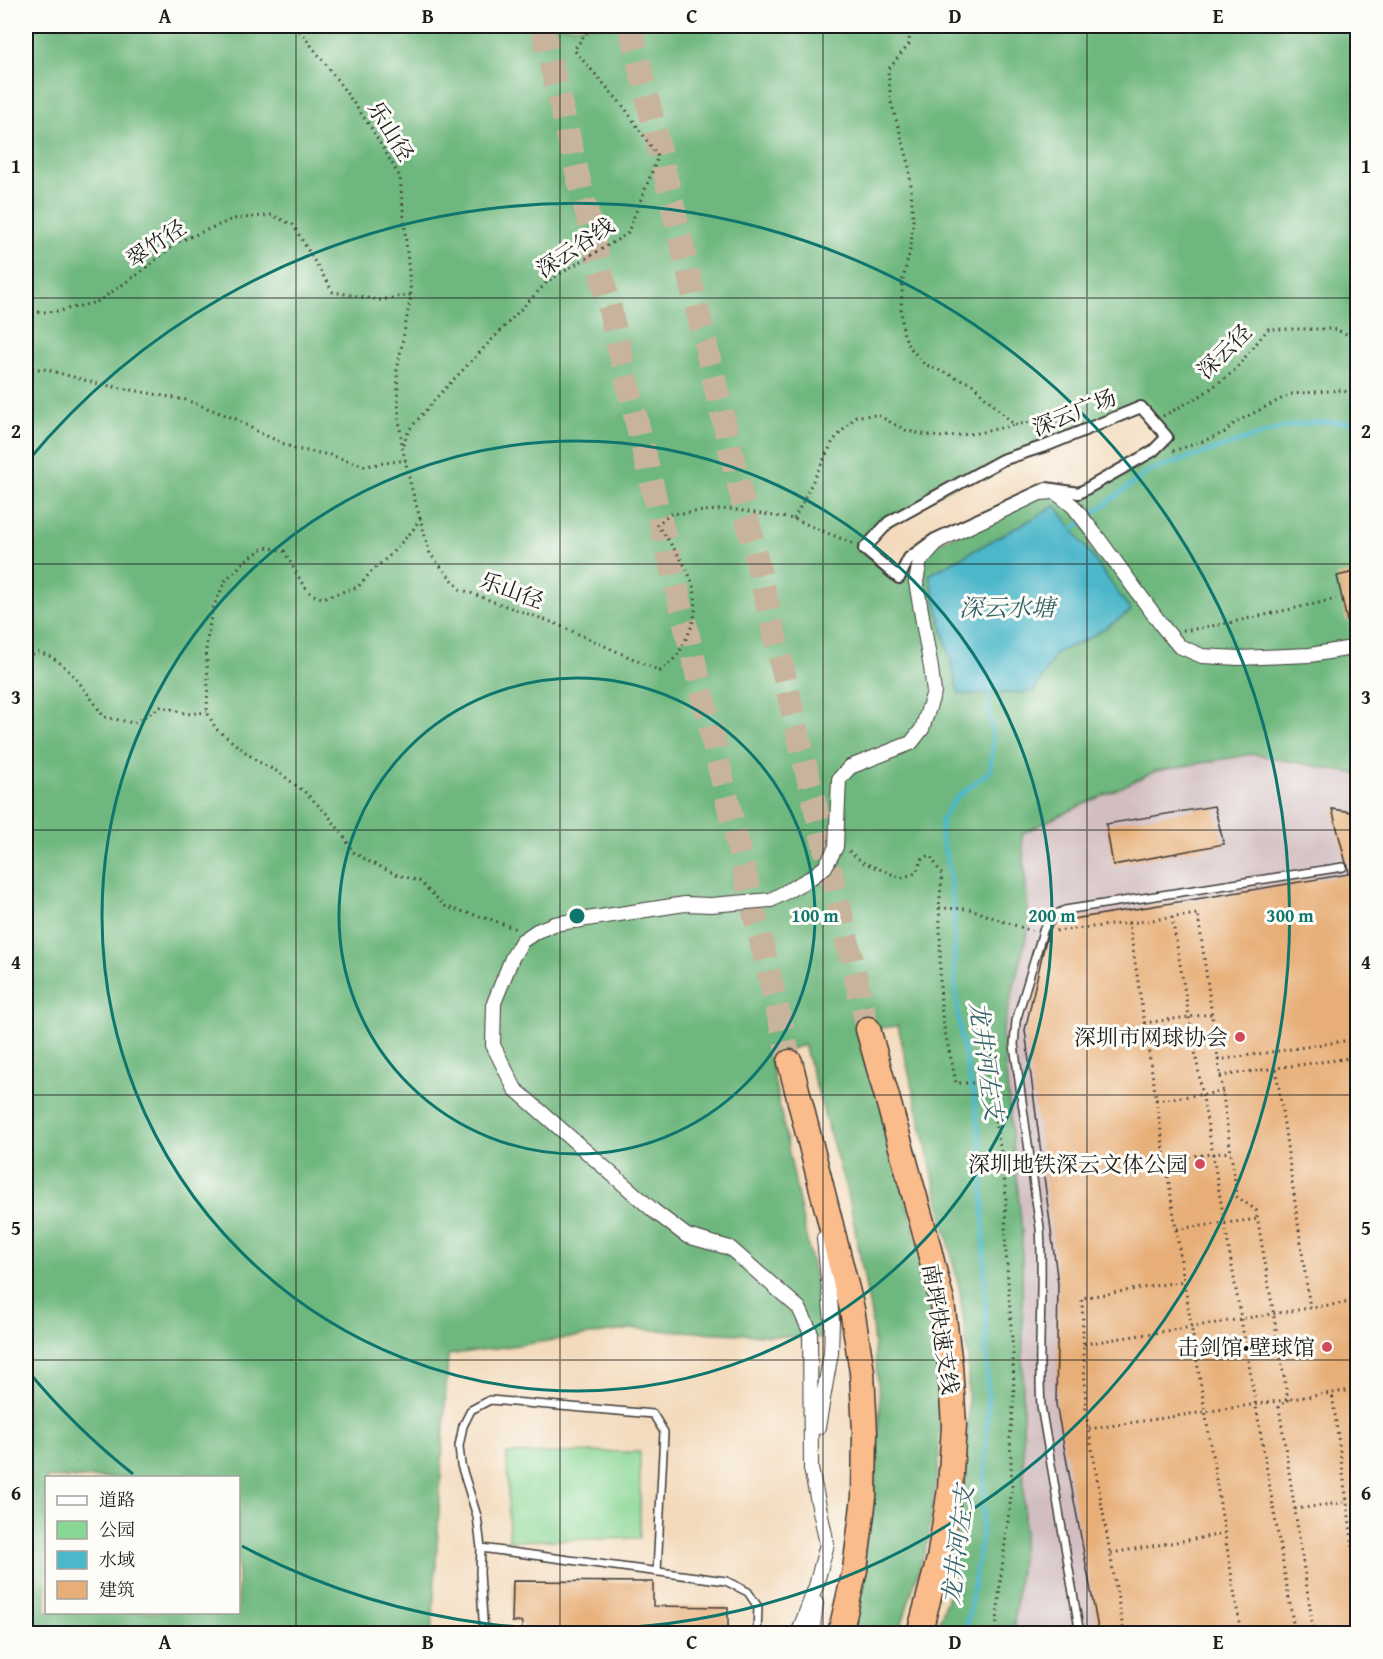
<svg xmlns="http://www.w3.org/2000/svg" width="1383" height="1659" font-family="'Gentium Book Plus','Noto Serif SC',serif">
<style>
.industrial{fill:#d2bec1}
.green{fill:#88d694;stroke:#527958;stroke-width:1.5}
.forest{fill:#6eb77e;stroke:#456a4d;stroke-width:1.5;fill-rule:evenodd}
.water{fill:#4db7ca;stroke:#346a73;stroke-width:1.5}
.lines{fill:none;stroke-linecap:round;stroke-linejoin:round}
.stream{stroke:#4db7ca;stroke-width:4.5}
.building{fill:#e7ae77}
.trunk-tunnel{stroke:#c8b49c;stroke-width:24;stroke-dasharray:24 12;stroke-linecap:butt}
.service-casing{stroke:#3c3834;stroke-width:10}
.pedestrian-casing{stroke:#3c3834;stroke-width:14}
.minor-casing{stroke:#3c3834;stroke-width:16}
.trunk-casing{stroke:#3c3834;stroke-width:27}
.path{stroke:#3c3834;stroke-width:3;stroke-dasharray:1.5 4.5;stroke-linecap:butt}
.service{stroke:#fff;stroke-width:7}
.pedestrian{stroke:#fff;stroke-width:10}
.minor{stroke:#fff;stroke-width:14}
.trunk{stroke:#fabc8b;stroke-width:24}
.grid{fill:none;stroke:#1c1c1c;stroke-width:1.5;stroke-opacity:0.55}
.ring{fill:none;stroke:#0f766e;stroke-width:3}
.poi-dot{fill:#d1495b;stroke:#fdfcf7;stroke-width:2}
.labels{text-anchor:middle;stroke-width:6;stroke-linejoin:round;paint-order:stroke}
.street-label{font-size:22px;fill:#1c1c1c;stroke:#fdfcf7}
.poi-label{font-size:22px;fill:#1c1c1c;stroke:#fdfcf7;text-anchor:end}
.water-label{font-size:24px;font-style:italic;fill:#32626a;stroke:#fdfcf7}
.centre{fill:#0f766e;stroke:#fdfcf7;stroke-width:3}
.ring-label{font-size:18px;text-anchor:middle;font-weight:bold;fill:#0f766e;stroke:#fdfcf7;stroke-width:6;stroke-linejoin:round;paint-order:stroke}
.neatline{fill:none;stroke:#1c1c1c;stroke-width:2}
.grid-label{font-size:20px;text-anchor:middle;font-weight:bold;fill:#1c1c1c}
</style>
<rect width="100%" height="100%" fill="#fdfcf7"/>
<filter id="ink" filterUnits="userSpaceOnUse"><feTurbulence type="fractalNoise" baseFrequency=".0167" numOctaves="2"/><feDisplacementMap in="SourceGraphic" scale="12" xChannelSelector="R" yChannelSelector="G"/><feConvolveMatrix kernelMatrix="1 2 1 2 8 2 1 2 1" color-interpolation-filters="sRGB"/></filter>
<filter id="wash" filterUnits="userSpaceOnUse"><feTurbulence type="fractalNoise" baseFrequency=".008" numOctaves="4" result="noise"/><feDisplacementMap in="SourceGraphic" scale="24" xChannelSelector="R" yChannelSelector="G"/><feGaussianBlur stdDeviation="1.35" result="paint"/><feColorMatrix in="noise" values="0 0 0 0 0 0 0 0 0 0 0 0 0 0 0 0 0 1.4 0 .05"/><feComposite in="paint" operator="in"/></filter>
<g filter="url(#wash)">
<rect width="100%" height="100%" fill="#f3dabc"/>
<path class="industrial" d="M1253,754L1357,774V1633H1013L1024,1532L1002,1034L1029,926L1022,834L1056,817L1156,771Z"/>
<path class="green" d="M598,1452H640V1538L509,1541L507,1454Z"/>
<path class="forest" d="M26,26H1357V774L1253,754L1156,771L1056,817L1022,834L1029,926L1002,1034L1022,1231L1024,1532L1013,1633H936L949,1592L959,1507L968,1416V1357L960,1292L898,1026L863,1030L926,1276L940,1364L939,1460L928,1540L899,1633H847L873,1507L880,1405L871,1315L850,1203L804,1045L774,1054L771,1064L819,1300L821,1338L632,1329L448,1355L432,1633L26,1634ZM1141,407L1167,437L1080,493L1046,488L909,558L899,578L864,549L889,522L1002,460ZM1056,506L1131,611L1091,637L1056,653L1033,692L959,694L929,575ZM46,1478H238V1612H46Z"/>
<path class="water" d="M1056,506L1131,611L1091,637L1056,653L1033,692L959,694L929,575Z"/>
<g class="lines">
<path class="stream" d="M1073,529L1149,471L1284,427C1309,422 1332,421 1358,423
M964,1634L970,1610L982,1531L988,1406L982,1156L975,1102L961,1038L955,987L954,919L951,883L948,862L941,837L942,819L955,799L990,771L993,744L990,716V693"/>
</g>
<g id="blocks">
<path class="building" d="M1358,571V619L1347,621L1337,576Z
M1214,806L1224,844L1113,865L1106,824Z
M1332,809L1358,813V1634H1099L1056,1404L1058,1284L1025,1030L1044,947L1049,930L1055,922L1349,874L1348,866L1346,863Z
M513,1581L653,1582V1606L728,1607V1634H522V1622H512Z"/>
</g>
</g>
<g filter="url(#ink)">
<use href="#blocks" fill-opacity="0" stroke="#3c3834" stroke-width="1.5"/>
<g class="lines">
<path class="trunk-tunnel" d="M542,26L790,1062
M630,26L868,1029"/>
<g class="service-casing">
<path id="service" d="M481,1548L726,1581L748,1592L758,1607L757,1634
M484,1634L480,1573L481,1548L477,1516L461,1465L459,1446L463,1426L471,1410L490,1400L653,1414L664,1432L657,1572
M1080,1634L1041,1406C1037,1347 1044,1287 1040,1228L1014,1045L1016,1021L1044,928L1051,917L1065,910L1343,867"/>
</g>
<g class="pedestrian-casing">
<path id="pedestrian" d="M1141,407L1167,437L1153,451L1079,493L1046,488L935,539L909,558L899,578L864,549L889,522L1002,460L1048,445Z"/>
</g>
<g class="minor-casing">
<path id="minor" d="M818,1427L831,1353L832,1321L824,1238
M798,1634L816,1586L827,1544L811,1469L810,1331L799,1308L730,1248L687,1236L654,1211L515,1089L493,1045L494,1003L512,958L522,941L537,931L554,924L685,904L711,905L771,900L809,879L825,867L836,847L839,779L850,767L911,743L922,729L934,692L931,668L916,582L920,561L938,541L1040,493L1055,492L1073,506L1095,534L1163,627L1179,646L1202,656L1239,658L1310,655L1358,647
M812,1634L816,1603"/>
</g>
<g class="trunk-casing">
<path id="trunk" d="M868,1029L926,1237L942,1302L950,1365L954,1425L950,1489L939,1559L919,1634
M790,1062L852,1309L862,1372L865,1433L864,1497L855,1570L840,1634"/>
</g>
<path class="path" d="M296,26L328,67L370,126L400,177L411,295L397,371L399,419L402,446L411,486L430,554L460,589L497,603L554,623L660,671C678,657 678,655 688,635C709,590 682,560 657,525L669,514L730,509L794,519L854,544
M910,26L909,44L888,70L891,102L908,160L911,186L913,220L911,246L903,279L901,307L903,331L908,345L924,364L972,384L1014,425L1054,419L1059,428
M26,313L59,311L97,302L138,274L178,242L233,219L272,215L293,225L333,292L380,300L411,295
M26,369H44L99,384L186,400L236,419L258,432L295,449L330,455L365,466L398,461H406
M1163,416L1202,395L1233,372L1268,329H1333L1358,338
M403,445L409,430L438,396L548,281L627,234L658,157L624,107L574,50L591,26
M1173,451L1201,442L1225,432L1236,422L1291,394L1341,390L1358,396
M420,518L413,530L390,555L371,572L358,587L322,598L311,594L302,583L284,551L265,547L246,560L226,580L212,610L206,647L208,679L207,712L216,729L257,761L280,773L306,793L328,815L343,835L353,852L370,862L395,874L419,881L446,907L493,920L516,929
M794,519L833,441L856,416L877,415L907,431L939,437L978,433L1014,425
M1183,630H1189L1228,623L1336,599
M26,656C30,655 36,652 40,653C65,657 90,697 104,717L134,723L162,706L187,714L207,712
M849,851L862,862L901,878L916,873L922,859L930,855L942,875L939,908L971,909L999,920L1032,931
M939,908C942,943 938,979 942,1015C945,1037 952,1060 956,1083H987L1002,1157L1006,1196L1005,1237L1013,1354L1014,1399L1010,1438L1012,1488L1000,1584L996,1634
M1172,917L1295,1634
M1056,931L1129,923
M1144,1023L1211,1014
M1358,1057L1276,1068L1310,1308L1358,1301
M1218,1060L1358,1039
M1220,1076L1276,1068
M1156,1100L1223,1092
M1165,1159L1231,1152
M1177,1229L1258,1219
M1084,1344L1310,1308
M1358,1389L1332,1393L1358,1583
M1089,1429L1332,1393
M1295,1509L1347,1502
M1111,1553L1224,1534
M1124,1634L1086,1414L1082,1298L1184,1281
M1228,1634L1241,1631
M1241,1634L1184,1281L1129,923L1198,914L1237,1197L1256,1210L1288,1400L1279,1407L1314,1634"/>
<use href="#service" class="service"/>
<use href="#pedestrian" class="pedestrian"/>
<use href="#minor" class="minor"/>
<use href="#trunk" class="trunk"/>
</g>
</g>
<path class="grid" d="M296,26V1634M560,26V1634M823,26V1634M1087,26V1634M26,298H1358M26,564H1358M26,830H1358M26,1095H1358M26,1360H1358"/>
<g class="ring">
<circle cx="577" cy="916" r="238"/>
<circle cx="577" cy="916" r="475"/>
<path d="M133 1474A713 713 0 0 1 27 1370M27 462A713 713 0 1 1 242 1546"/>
</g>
<g class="poi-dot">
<circle cx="1240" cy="1037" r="6"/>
<circle cx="1200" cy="1164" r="6"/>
<circle cx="1327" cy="1347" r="6"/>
</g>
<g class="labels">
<g class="street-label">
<text transform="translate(391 131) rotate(58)" y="8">乐山径</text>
<text transform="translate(156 243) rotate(-34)" y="8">翠竹径</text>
<text transform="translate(575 247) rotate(-34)" y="8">深云谷线</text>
<text transform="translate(1224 351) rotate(-45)" y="8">深云径</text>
<text transform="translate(1074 412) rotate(-22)" y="8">深云广场</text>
<text transform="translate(512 590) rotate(20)" y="8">乐山径</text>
<text transform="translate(941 1329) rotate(81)" y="8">南坪快速支线</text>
</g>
<g class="poi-label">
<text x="1228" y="1045">深圳市网球协会</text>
<text x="1188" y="1172">深圳地铁深云文体公园</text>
<text x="1315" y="1355">击剑馆•壁球馆</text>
</g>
<g class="water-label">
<text x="1007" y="616">深云水塘</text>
<text transform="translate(986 1061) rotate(82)" y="8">龙井河左支</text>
<text transform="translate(958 1545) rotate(-83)" y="8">龙井河左支</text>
</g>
</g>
<circle cx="577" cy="916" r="9" class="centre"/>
<g class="ring-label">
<text x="815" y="922">100 m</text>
<text x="1052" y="922">200 m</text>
<text x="1290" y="922">300 m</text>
</g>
<rect width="1383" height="1659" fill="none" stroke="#fdfcf7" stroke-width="66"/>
<rect x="45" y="1476" width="195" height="138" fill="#fdfcf7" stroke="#a3a29f" stroke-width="1.5"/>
<rect x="57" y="1496" width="30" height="9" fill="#ffffff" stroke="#a3a29f" stroke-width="1.5"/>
<text x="99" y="1506" font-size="18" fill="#1c1c1c">道路</text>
<rect x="57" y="1521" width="30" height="18" fill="#88d694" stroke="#a3a29f" stroke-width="1.5"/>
<text x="99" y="1536" font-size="18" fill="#1c1c1c">公园</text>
<rect x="57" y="1551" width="30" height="18" fill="#4db7ca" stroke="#a3a29f" stroke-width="1.5"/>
<text x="99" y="1566" font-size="18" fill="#1c1c1c">水域</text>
<rect x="57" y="1581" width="30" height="18" fill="#e7ae77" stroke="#a3a29f" stroke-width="1.5"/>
<text x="99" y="1596" font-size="18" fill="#1c1c1c">建筑</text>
<rect x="33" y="33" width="1317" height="1593" class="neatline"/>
<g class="grid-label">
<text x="165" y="23">A</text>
<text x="428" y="23">B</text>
<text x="692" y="23">C</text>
<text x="955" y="23">D</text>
<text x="1218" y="23">E</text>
<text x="16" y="173">1</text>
<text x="1366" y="173">1</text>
<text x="16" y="438">2</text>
<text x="1366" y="438">2</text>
<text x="16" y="704">3</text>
<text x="1366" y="704">3</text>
<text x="16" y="969">4</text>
<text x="1366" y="969">4</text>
<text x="16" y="1235">5</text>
<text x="1366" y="1235">5</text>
<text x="16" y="1500">6</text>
<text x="1366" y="1500">6</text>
<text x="165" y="1649">A</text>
<text x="428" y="1649">B</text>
<text x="692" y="1649">C</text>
<text x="955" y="1649">D</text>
<text x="1218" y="1649">E</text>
</g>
</svg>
